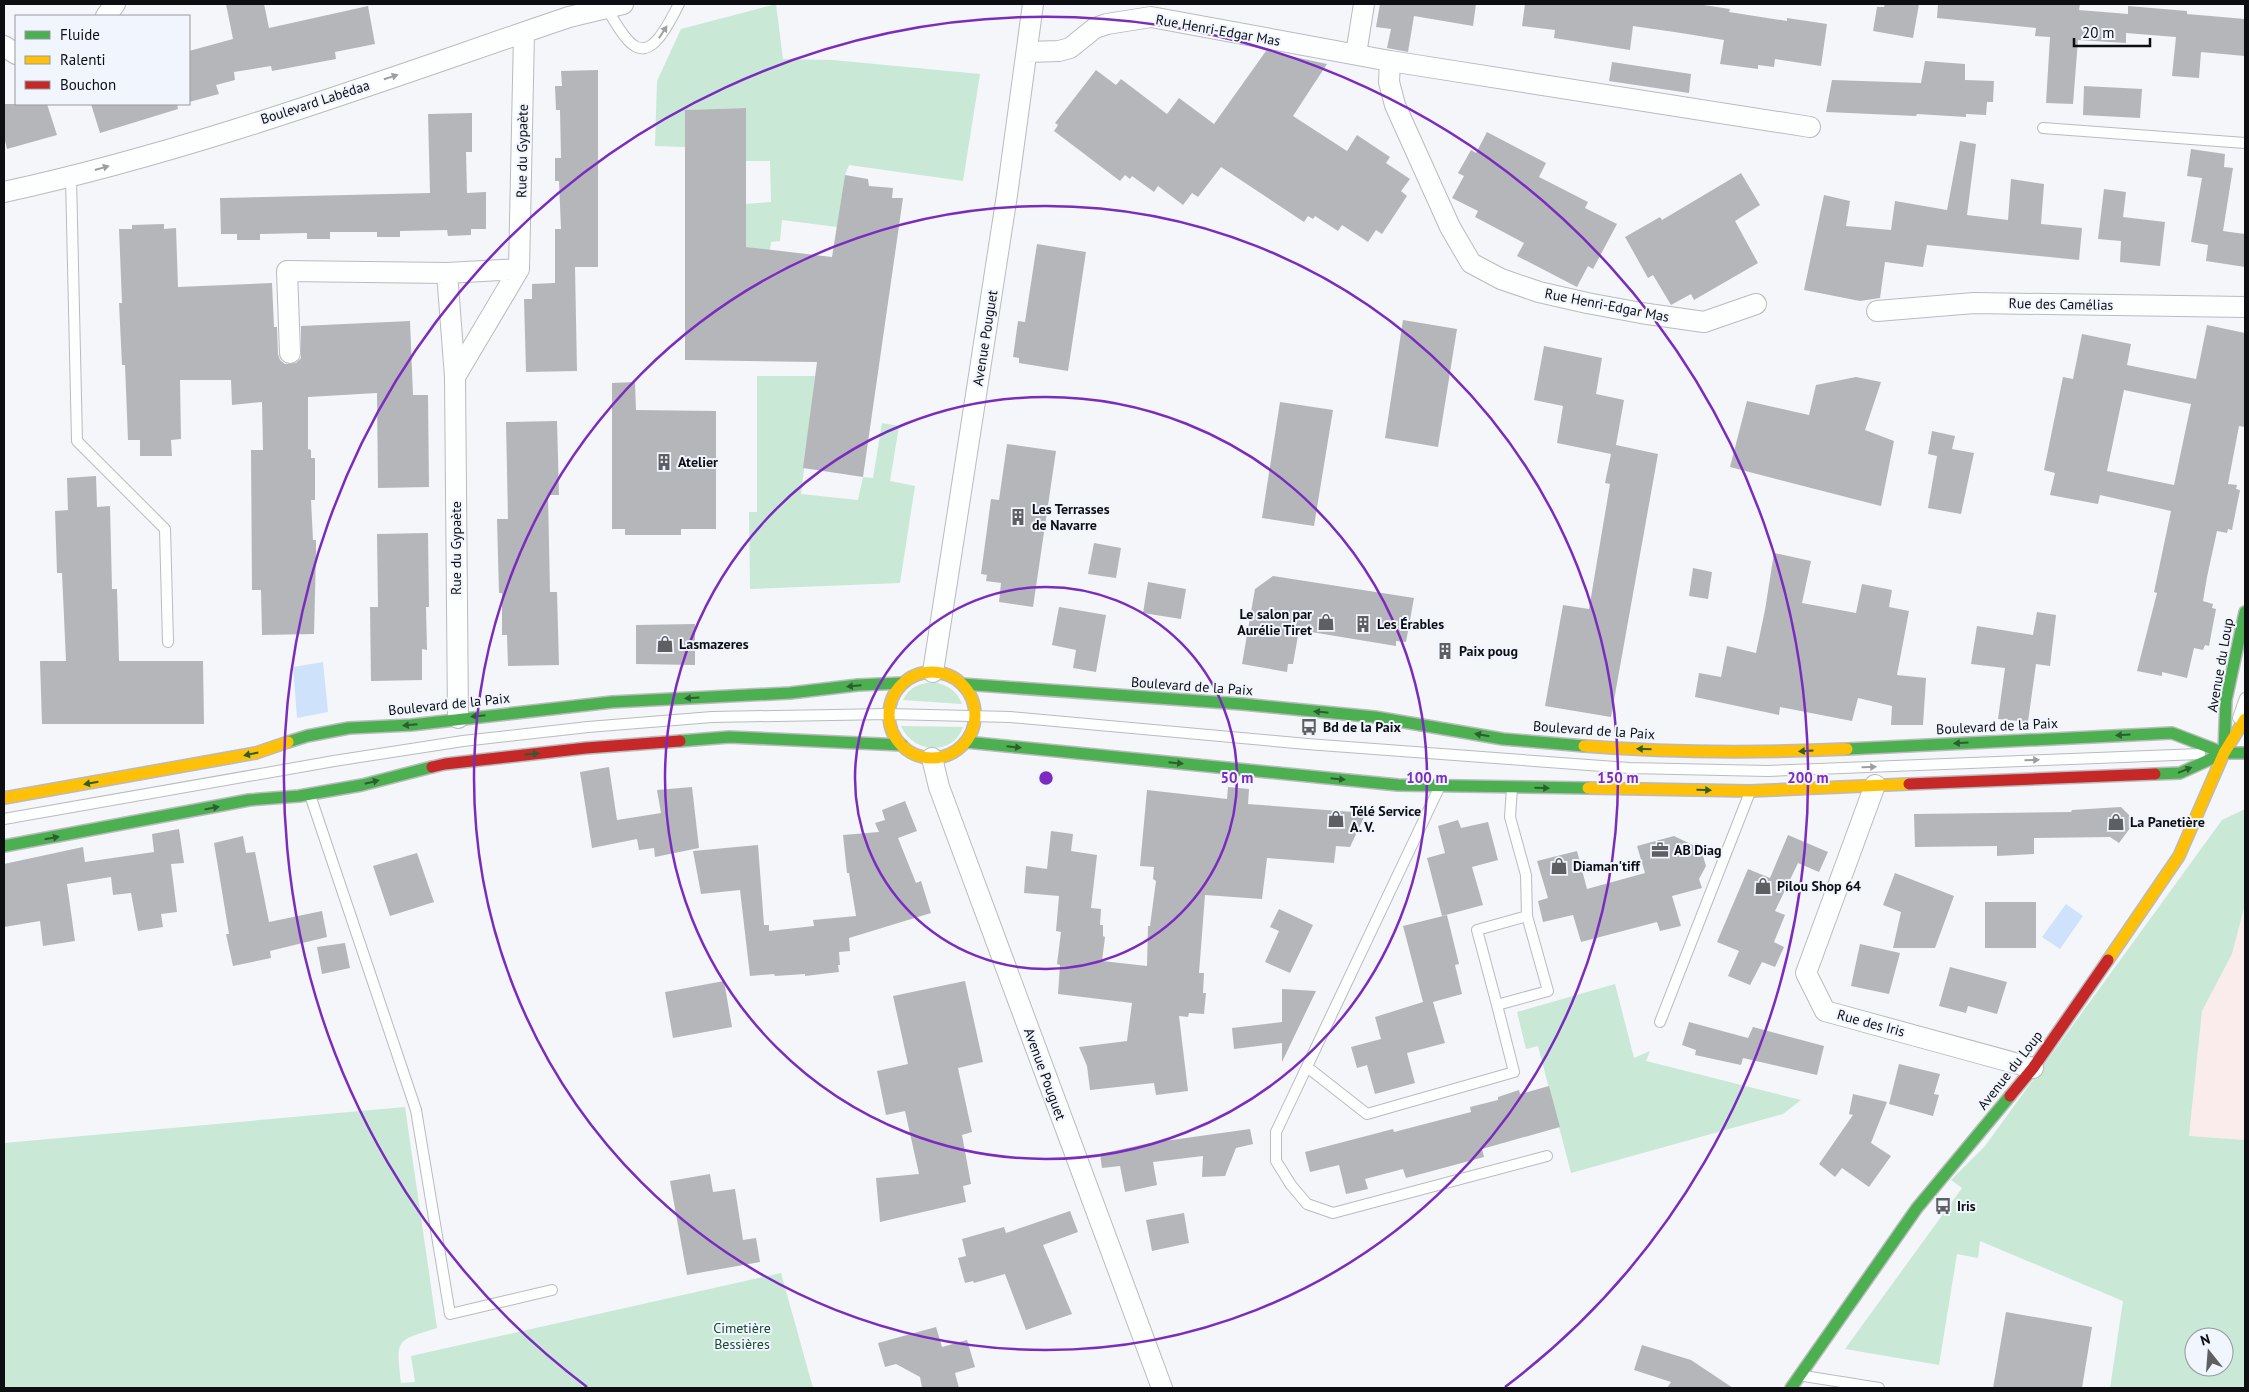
<svg xmlns="http://www.w3.org/2000/svg" width="2249" height="1392" font-family="'PT Sans',sans-serif">
<style>
.commercial{fill:#faeceb}
.green{fill:#c9e8d6;fill-rule:evenodd}
.water{fill:#cfe2fb}
.building{fill:#b5b6ba;fill-rule:evenodd}
.lines{fill:none;stroke-linecap:round;stroke-linejoin:round}
.lane-casing{stroke:#b9bbbe;stroke-width:12}
.street-casing{stroke:#b9bbbe;stroke-width:22}
.fast-casing{stroke:#b9bbbe;stroke-width:14}
.slow-casing{stroke:#b9bbbe;stroke-width:14}
.jam-casing{stroke:#b9bbbe;stroke-width:14}
.lane{stroke:#fdfefe;stroke-width:10}
.street{stroke:#fdfefe;stroke-width:20}
.fast{stroke:#4caf50;stroke-width:11}
.slow{stroke:#ffc107;stroke-width:11}
.jam{stroke:#c62828;stroke-width:11}
.oneway{fill:#9d9e9f}
.oneway2{fill:#2c5e30}
.ring{fill:none;stroke:#7b2cbf;stroke-width:2.5}
.labels{text-anchor:middle;stroke-width:4;stroke-linejoin:round;paint-order:stroke}
.street-label{font-size:14px;fill:#0c0e11;stroke:#f0f5fe}
.poi-label{font-size:14px;font-weight:bold;fill:#0c0e11;stroke:#f0f5fe;text-anchor:start}
.park-label{font-size:14px;fill:#194b2f;stroke:#f0f5fe}
.centre{fill:#7b2cbf;stroke:#f0f5fe;stroke-width:2.5}
.ring-label{font-size:15px;text-anchor:middle;font-weight:bold;fill:#7b2cbf;stroke:#f0f5fe;stroke-width:4;stroke-linejoin:round;paint-order:stroke}
</style>
<rect width="100%" height="100%" fill="#f4f6fa"/>
<path class="commercial" d="M2245,904V1140L2189,1136L2202,1011L2232,954Z"/>
<path class="green" d="M776,4L783,59L833,60L980,74L963,181L849,165L845,175L837,227L782,220L780,241L771,242L770,250L746,247V204L771,202L770,161H746V108L685,110V147L655,146L657,81L681,29Z
M757,376H815L801,494L858,500L863,477L873,478L882,423L899,426L890,481L915,486L900,583L750,589L749,512H757Z
M934,682C947,685 957,690 962,704L903,700C909,687 920,683 934,682Z
M901,726L963,727C953,757 912,753 901,726Z
M2245,809V904L2232,954L2202,1011L2189,1136L2245,1140V1388H2110L2123,1301L1980,1241L1978,1258L1957,1254L1939,1365L1845,1349L1962,1188L1951,1180L1985,1146L2222,820ZM2194,1337H2224V1367H2194Z
M1615,984L1634,1058L1650,1051L1646,1061L1801,1100L1783,1114L1571,1173L1538,1046L1526,1049L1517,1012Z
M405,1107L437,1328C395,1341 396,1339 401,1383L415,1382L411,1356L781,1273L813,1388H4V1143Z"/>
<path class="water" d="M323,662L328,712L297,718L293,667Z
M2066,904L2083,916L2060,949L2042,937Z"/>
<path class="building" d="M226,4H264L269,28L368,6L375,44L335,52L336,59L272,71L271,66L234,72L235,80L216,85L219,94L189,102V51L233,39Z
M1380,4H1476L1473,26L1414,16L1408,52L1387,48L1391,29L1376,27Z
M1525,4H1697L1730,9L1729,12L1787,21V18L1827,24L1821,66L1775,59L1774,67L1758,65V69L1720,64L1724,40L1681,33L1633,26L1630,50L1554,38L1555,30L1522,26Z
M1885,4H1919L1913,38L1873,31L1877,7H1884Z
M1938,4H2080L2079,10L2128,14V6L2187,11V14L2245,19V56L2201,52L2199,78L2172,76L2176,37L2126,33V43L2078,40L2073,104L2046,103L2050,37L2035,36L2036,28L1937,18Z
M1266,51L1327,64L1293,116L1347,151L1357,135L1390,157L1386,163L1410,179L1401,191L1407,196L1382,234L1376,230L1368,242L1342,225L1338,231L1315,216L1313,219L1308,216L1304,222L1221,167L1198,197L1192,193L1183,205L1158,186L1154,192L1132,176L1130,179L1125,175L1120,181L1054,131L1058,125L1055,123L1096,70L1116,85L1121,79L1167,114L1179,98L1214,124Z
M1925,61L1965,64V80L1994,81L1993,102H1987L1986,115L1966,114V117L1917,114L1916,116L1826,112L1832,80L1921,83Z
M1612,62L1691,74L1689,93L1609,81Z
M598,70V267H575L577,371L526,372L524,299H532V284L555,283V229H561L559,181H555V158H561L560,110H556L555,86H562L561,71Z
M2084,86L2142,89L2140,118L2083,115Z
M4,104H47L57,135L7,149L4,136Z
M91,104H177L178,109L100,133Z
M746,108V247L832,257L845,175L868,179L869,186L893,188L892,198H903L863,477L803,468L817,362L685,360V110Z
M472,113V152H466L467,193L486,192V229H471V235L448,236L447,230L400,231V237H377V232H330V239H307V233L260,234V240H237V234H221L220,198L430,193L428,114Z
M1487,132L1546,163L1539,177L1588,202L1585,208L1617,224L1593,269L1588,266L1577,287L1517,256L1524,243L1475,217L1478,211L1452,198L1464,176L1458,173L1471,150L1476,153Z
M1960,141L1976,144L1967,215L2008,220L2011,179L2044,184L2041,224L2082,228L2079,260L1927,245L1923,267L1885,262L1880,298L1860,301L1804,290L1824,195L1850,201L1846,226L1891,230L1895,201L1947,210Z
M2191,149L2225,154L2224,167L2233,168L2223,231L2245,234V267L2206,261L2208,245L2191,242L2202,178L2187,176Z
M1741,173L1760,205L1735,221L1758,263L1694,300L1691,294L1671,305L1653,275L1648,278L1625,237L1660,217L1662,220Z
M2104,189L2126,192L2123,217L2165,222L2160,266L2120,262L2121,241L2098,239Z
M164,224V229L176,228L178,287L272,283L274,327H277L278,354L280,360L285,364L296,363L301,358V326L410,321L413,395H428L429,487L378,488L377,393L308,397V449L311,450V458H315V500H311L313,540H316V553L314,634L262,635L261,590H252L251,450H263L262,402L232,405L231,380H180L181,439L171,440L172,456H140V440H128L125,365H122L119,303H122L119,229H132V225Z
M1037,244L1086,252L1068,371L1019,363V358L1013,357L1018,321L1025,322Z
M1403,320L1457,329L1438,447L1385,438Z
M2207,325L2245,333V427L2239,426L2228,484L2237,485L2236,489L2240,490L2232,530L2228,529L2227,533L2217,531L2207,577L2203,601L2213,604L2212,608L2216,609L2209,646L2205,645L2203,650L2194,648L2187,678L2162,672V676L2137,671L2157,593L2154,592L2171,511L2100,495L2098,504L2050,495L2055,473L2044,470L2063,377L2073,379L2082,334L2131,344L2127,365L2196,379ZM2124,390L2191,404L2174,485L2107,471Z
M1544,346L1602,358L1596,394L1624,400L1616,445L1658,454L1611,717L1545,706L1563,605L1589,609L1610,484L1605,483L1611,454L1557,443L1563,406L1534,400Z
M1856,377L1881,382L1865,430L1894,441L1881,506L1730,467L1747,401L1809,415L1816,385Z
M635,382L636,410L716,411V529H681V535H625V529H612V383Z
M1280,402L1333,410L1314,526L1262,518Z
M557,421L559,495H548L550,592H557L559,665L508,666L507,635H502V593H499L497,519H508L506,422Z
M1932,431L1955,436L1952,449L1974,453L1961,514L1928,508L1937,456L1928,454Z
M1007,444L1056,451L1033,607L999,602L1001,583L986,581L987,575L981,574L991,499L999,500Z
M96,476L97,507L110,506L112,589H117L119,661H203L204,724H42L40,661H66L62,573H57L55,511L68,510L67,478Z
M428,533L429,607H426L427,650L422,649V680L371,681L370,607H378L377,534Z
M1094,543L1121,548L1116,578L1088,574Z
M1774,553L1811,561L1802,603L1856,613L1862,584L1892,590L1889,607L1909,611L1897,675L1926,678L1923,725H1891L1892,706L1858,698L1852,721L1780,707L1779,715L1695,697L1699,673L1721,677L1727,646L1756,653L1765,610Z
M1693,568L1712,572L1708,599L1689,596Z
M1273,576L1414,598L1406,642L1396,641V646L1299,630L1293,664H1288L1287,672L1242,664L1255,589Z
M1148,582L1186,589L1181,619L1143,613Z
M1059,607L1106,615L1096,672L1073,668L1076,650L1052,645Z
M2037,612L2056,615L2050,666L2036,664L2028,722L1998,719L2005,668L1971,664L1977,626L2033,635Z
M695,624V665L636,664V625Z
M609,767L617,820L661,813L657,790L692,787L699,848L655,857L654,848L639,850L637,839L592,848L580,772Z
M1228,787L1249,789L1248,804L1366,813L1350,847L1336,846L1334,863L1267,858L1262,899L1205,895L1199,973H1204L1203,993H1206L1204,1014L1189,1013L1188,1017L1179,1016L1188,1091L1156,1095L1154,1083L1090,1090L1087,1066L1079,1047L1127,1041L1132,1003L1058,994L1060,965L1057,964L1061,932L1056,931L1059,896L1024,893L1026,866L1047,869L1051,831L1073,834L1071,851L1097,855L1091,908L1101,909L1100,925H1103V936L1105,937L1102,961L1147,966L1148,926H1150L1156,881L1153,879L1154,867L1140,866L1147,790L1227,799Z
M905,801L917,831L898,838L916,883L921,881L931,913L849,938L850,951L839,952L840,965H838L839,972L805,976V974L775,976L774,974L750,976L740,890L701,894L693,851L758,845L764,925H769V931L814,926L813,920L856,916L849,873H847L843,835L879,832L875,823L885,820L882,810Z
M2121,807L2129,815L2133,824L2119,843L2110,837L2034,838V854L1997,856V846L1915,847L1914,814L2071,812L2072,810Z
M1458,820L1461,828L1488,822L1498,860L1472,867L1483,905L1442,916L1427,858L1445,853L1438,826Z
M179,829L184,863L171,864L177,912L161,914L163,927L138,931L131,893L113,895L111,877L67,884L75,941L43,946L40,921L4,927V864L83,847L85,862L154,852L152,834Z
M1788,835L1828,852L1819,872L1798,863L1775,911L1785,915L1774,942L1784,947L1775,967L1762,962L1750,985L1728,976L1739,951L1717,942L1748,869L1770,878Z
M243,836L246,853L255,852L269,922L322,911L327,937L270,951L271,958L233,966L226,934H229L214,843Z
M1674,836L1701,849L1706,866L1699,879L1702,888L1672,896L1681,926L1660,931L1657,922L1581,942L1573,915L1543,922L1538,901L1548,898L1537,861L1577,851L1587,889L1645,873L1637,846Z
M417,853L434,902L390,916L373,866Z
M1895,873L1954,896L1935,948H1893L1901,912L1883,905Z
M1985,902H2036V948H1985Z
M1279,909L1313,925L1290,973L1265,962L1279,931L1270,927Z
M1447,915L1459,964L1455,965L1462,994L1433,1002L1445,1043L1407,1053L1415,1083L1375,1094L1367,1065L1357,1068L1351,1047L1381,1039L1375,1017L1423,1002L1403,926Z
M345,943L350,968L322,974L317,947Z
M1860,944L1900,953L1889,994L1851,986Z
M1950,967L2007,982L1997,1014L1968,1006L1966,1013L1939,1006Z
M724,981L732,1027L673,1038L665,992Z
M965,981L983,1062L958,1068L972,1132L962,1135L971,1184L963,1186L966,1202L880,1222L876,1178L919,1174L905,1111L886,1115L877,1071L908,1064L893,996Z
M1282,989L1316,991L1282,1062V1043L1234,1049L1232,1028L1282,1022Z
M1689,1022L1748,1038L1753,1027L1824,1046L1817,1075L1743,1058L1741,1065L1695,1055L1696,1050L1682,1045Z
M1899,1064L1940,1074L1934,1094L1939,1095L1933,1116L1889,1104Z
M1549,1086L1560,1127L1482,1149L1484,1157L1406,1178L1403,1169L1365,1179L1368,1189L1346,1194L1339,1165L1310,1172L1305,1152L1393,1129L1394,1132L1471,1112L1470,1107L1498,1100V1097L1519,1090L1520,1094Z
M1853,1094L1887,1102L1871,1143L1891,1156L1869,1187L1842,1168L1835,1177L1819,1164L1853,1115L1849,1114Z
M1250,1129L1253,1144L1236,1148L1225,1176L1202,1177L1203,1156L1153,1162L1157,1185L1125,1192L1120,1166L1102,1168L1100,1154L1150,1143Z
M710,1174L713,1192L735,1189L743,1240L756,1238L760,1262L687,1275L670,1181Z
M1070,1211L1078,1232L1043,1245L1072,1314L1026,1330L1005,1274L974,1283L973,1281L965,1283L958,1258L966,1256L962,1239L1004,1227L1006,1233Z
M1184,1213L1189,1243L1152,1251L1146,1220Z
M2006,1312L2092,1327L2082,1388H1993Z
M936,1327L942,1347L967,1340L975,1367L955,1373L959,1388H922L920,1377L896,1364L885,1367L878,1343Z
M1642,1345L1691,1360L1733,1388H1667L1671,1382L1634,1370Z"/>
<g class="lines">
<g class="lane-casing">
<path id="lane" d="M606,8C614,19 621,35 632,44C653,62 671,18 679,4
M2043,128L2245,143
M71,177L77,441L165,529L168,642
M2238,718L2245,698
M1439,788L1276,1132V1161L1291,1185L1307,1204L1333,1213L1547,1156
M1512,788L1510,817L1526,875L1527,916L1548,991L1497,1005L1477,930L1527,916
M310,795L416,1110L450,1314L552,1290
M4,819L334,761L463,741L588,727L712,717L889,714L1010,717L1307,744L1629,768L1768,771L2200,754
M1660,1022L1750,792
M1307,1067L1367,1114L1514,1072L1497,1005
M1804,1376L1879,1388"/>
</g>
<g class="street-casing">
<path id="street" d="M106,16L115,4
M4,46L16,54
M1027,52L1059,51L1070,48L1095,28L1107,24L1151,17L1390,61L1810,127
M1356,54L1364,4
M1390,61L1389,82L1395,105L1450,227L1471,263L1501,279L1539,292L1587,303L1641,313L1704,322L1756,304
M4,192C197,150 383,80 569,17L623,4
M447,273L455,377L458,718
M1877,311L1974,303L2245,307
M290,353L287,271L447,273L519,269
M455,377L519,269L524,33
M933,672L1007,195L1033,4
M932,758L939,787L1162,1388
M1875,785L1806,973L1825,1011L2033,1068"/>
</g>
<g class="fast-casing">
<path id="fast" d="M962,684L1242,704L1375,717L1503,739L1584,746
M680,741L729,737L902,745
M288,742L307,736L349,728L411,725L612,702L790,693L858,685L903,683
M966,742L1398,785L1588,788
M1847,749L2172,733L2224,753H2245
M2224,752L2226,700L2245,612
M2155,774L2180,773L2224,753
M4,846L249,800L299,796L362,785L432,767
M1791,1388L1917,1208L2010,1096"/>
</g>
<g class="slow-casing">
<path id="slow" d="M889 715a43 43 0 1 1 86 0a43 43 0 1 1-86 0Z
M1584,746C1672,753 1758,753 1847,749
M1588,788L1750,791L1909,784
M4,798L256,753L288,742
M2108,960L2179,856L2224,753L2245,719"/>
</g>
<g class="jam-casing">
<path id="jam" d="M432,767L445,764L586,748L680,741
M1909,784L2155,774
M2010,1096L2033,1068L2108,960"/>
</g>
<use href="#lane" class="lane"/>
<use href="#street" class="street"/>
<use href="#fast" class="fast"/>
<use href="#slow" class="slow"/>
<use href="#jam" class="jam"/>
</g>
<defs><path id="oneway-solid" d="M-6-.8H1V-3.2L6.5 0L1 3.2V.8H-6Z" transform="scale(1.25)"/></defs>
<g class="oneway">
<use href="#oneway-solid" transform="translate(663 32) rotate(-57)"/>
<use href="#oneway-solid" transform="translate(391 77) rotate(-18)"/>
<use href="#oneway-solid" transform="translate(102 168) rotate(-16)"/>
<use href="#oneway-solid" transform="translate(2032 760) rotate(-2)"/>
<use href="#oneway-solid" transform="translate(1869 767) rotate(-2)"/>
</g>
<g class="oneway2">
<use href="#oneway-solid" transform="translate(854 686) rotate(175)"/>
<use href="#oneway-solid" transform="translate(692 698) rotate(177)"/>
<use href="#oneway-solid" transform="translate(1321 712) rotate(-174)"/>
<use href="#oneway-solid" transform="translate(478 716) rotate(174)"/>
<use href="#oneway-solid" transform="translate(410 725) rotate(175)"/>
<use href="#oneway-solid" transform="translate(1482 735) rotate(-170)"/>
<use href="#oneway-solid" transform="translate(2123 735) rotate(177)"/>
<use href="#oneway-solid" transform="translate(1961 743) rotate(177)"/>
<use href="#oneway-solid" transform="translate(1014 747) rotate(6)"/>
<use href="#oneway-solid" transform="translate(1644 749) rotate(-179)"/>
<use href="#oneway-solid" transform="translate(1806 751) rotate(177)"/>
<use href="#oneway-solid" transform="translate(251 754) rotate(168)"/>
<use href="#oneway-solid" transform="translate(532 754) rotate(-6)"/>
<use href="#oneway-solid" transform="translate(1176 763) rotate(6)"/>
<use href="#oneway-solid" transform="translate(2185 770) rotate(-22)"/>
<use href="#oneway-solid" transform="translate(1338 779) rotate(6)"/>
<use href="#oneway-solid" transform="translate(372 782) rotate(-14)"/>
<use href="#oneway-solid" transform="translate(91 783) rotate(170)"/>
<use href="#oneway-solid" transform="translate(1542 788) rotate(1)"/>
<use href="#oneway-solid" transform="translate(1704 790) rotate(1)"/>
<use href="#oneway-solid" transform="translate(212 808) rotate(-11)"/>
<use href="#oneway-solid" transform="translate(52 838) rotate(-10)"/>
</g>
<g class="ring">
<circle cx="1046" cy="778" r="191"/>
<circle cx="1046" cy="778" r="381"/>
<circle cx="1046" cy="778" r="572"/>
<path d="M587 1387A762 762 0 1 1 1505 1387"/>
</g>
<defs>
<g id="building-bare" transform="scale(1.35)"><path d="M-4-6H4V6H1V3H-1V6H-4ZM-2.5-4.3h1.7v1.8h-1.7ZM.8-4.3h1.7v1.8H.8ZM-2.5-1h1.7V.8h-1.7ZM.8-1h1.7V.8H.8Z" fill="#5d5f63" stroke="#f0f5fe" stroke-width="2.5" paint-order="stroke"/></g>
<g id="shop-bare" transform="scale(1.35)"><path d="M-5-2.5h2.3a2.7 3.5 0 0 1 5.4 0H5L5.5 6h-11ZM-1.5-2.5h3a1.5 2.3 0 0 0-3 0Z" fill="#5d5f63" stroke="#f0f5fe" stroke-width="2.5" paint-order="stroke"/></g>
<g id="bus-bare" transform="scale(1.35)"><path d="M-5-6H5V4H4V6H2V4H-2V6H-4V4H-5ZM-3.5-4V0h7V-4ZM-3.5 1.2v1.5H-2V1.2ZM2 1.2v1.5H3.5V1.2Z" fill="#5d5f63" stroke="#f0f5fe" stroke-width="2.5" paint-order="stroke"/></g>
<g id="office-bare" transform="scale(1.35)"><path d="M-6-3h4V-5.5h4V-3h4V5H-6ZM-1-4.5V-3h2v-1.5ZM-6 0V1H6V0Z" fill="#5d5f63" stroke="#f0f5fe" stroke-width="2.5" paint-order="stroke"/></g>
</defs>
<g fill-rule="evenodd">
<use href="#building-bare" x="664" y="462"/>
<use href="#building-bare" x="1018" y="517"/>
<use href="#shop-bare" x="1326" y="622"/>
<use href="#building-bare" x="1363" y="624"/>
<use href="#shop-bare" x="665" y="644"/>
<use href="#building-bare" x="1445" y="651"/>
<use href="#bus-bare" x="1309" y="727"/>
<use href="#shop-bare" x="1336" y="819"/>
<use href="#shop-bare" x="2116" y="822"/>
<use href="#office-bare" x="1660" y="850"/>
<use href="#shop-bare" x="1559" y="866"/>
<use href="#shop-bare" x="1763" y="886"/>
<use href="#bus-bare" x="1943" y="1206"/>
</g>
<g class="labels">
<g class="street-label">
<text transform="translate(1218 30) rotate(10)" y="5">Rue Henri-Edgar Mas</text>
<text transform="translate(315 102) rotate(-18)" y="5">Boulevard Labédaa</text>
<text transform="translate(522 151) rotate(-89)" y="5">Rue du Gypaète</text>
<text transform="translate(2061 304) rotate(1)" y="5">Rue des Camélias</text>
<text transform="translate(1607 305) rotate(11)" y="5">Rue Henri-Edgar Mas</text>
<text transform="translate(985 338) rotate(-81)" y="5">Avenue Pouguet</text>
<text transform="translate(456 548) rotate(-90)" y="5">Rue du Gypaète</text>
<text transform="translate(2220 665) rotate(-80)" y="5">Avenue du Loup</text>
<text transform="translate(1192 686) rotate(4)" y="5">Boulevard de la Paix</text>
<text transform="translate(449 704) rotate(-6)" y="5">Boulevard de la Paix</text>
<text transform="translate(1997 726) rotate(-3)" y="5">Boulevard de la Paix</text>
<text transform="translate(1594 730) rotate(4)" y="5">Boulevard de la Paix</text>
<text transform="translate(1871 1023) rotate(15)" y="5">Rue des Iris</text>
<text transform="translate(2010 1070) rotate(-52)" y="5">Avenue du Loup</text>
<text transform="translate(1045 1074) rotate(70)" y="5">Avenue Pouguet</text>
</g>
<g class="poi-label">
<text x="678" y="467">Atelier</text>
<text x="1032" y="514">Les Terrasses<tspan x="1032" dy="16">de Navarre</tspan></text>
<text x="1312" y="619" text-anchor="end">Le salon par<tspan x="1312" dy="16">Aurélie Tiret</tspan></text>
<text x="1377" y="629">Les Érables</text>
<text x="679" y="649">Lasmazeres</text>
<text x="1459" y="656">Paix poug</text>
<text x="1323" y="732">Bd de la Paix</text>
<text x="1350" y="816">Télé Service<tspan x="1350" dy="16">A. V.</tspan></text>
<text x="2130" y="827">La Panetière</text>
<text x="1674" y="855">AB Diag</text>
<text x="1573" y="871">Diaman'tiff</text>
<text x="1777" y="891">Pilou Shop 64</text>
<text x="1957" y="1211">Iris</text>
</g>
<g class="park-label">
<text x="742" y="1333">Cimetière<tspan x="742" dy="16">Bessières</tspan></text>
</g>
</g>
<circle cx="1046" cy="778" r="8" class="centre"/>
<g class="ring-label">
<text x="1237" y="783">50 m</text>
<text x="1427" y="783">100 m</text>
<text x="1618" y="783">150 m</text>
<text x="1808" y="783">200 m</text>
</g>
<rect width="2249" height="1392" fill="none" stroke="#0c0e11" stroke-width="10"/>
<rect x="15" y="15" width="175" height="90" fill="#f0f5fe" stroke="#95999f"/>
<rect x="25" y="31" width="25" height="8" fill="#4caf50" stroke="#95999f"/>
<text x="60" y="40" font-size="15" fill="#0c0e11">Fluide</text>
<rect x="25" y="56" width="25" height="8" fill="#ffc107" stroke="#95999f"/>
<text x="60" y="65" font-size="15" fill="#0c0e11">Ralenti</text>
<rect x="25" y="81" width="25" height="8" fill="#c62828" stroke="#95999f"/>
<text x="60" y="90" font-size="15" fill="#0c0e11">Bouchon</text>
<g transform="translate(2209 1352) rotate(343)"><circle r="24" fill="#f0f5fe" stroke="#95999f"/>
<path d="M0-4L9 19L0 12L-9 19Z" fill="#5d5f63"/>
<text y="-8" font-size="14" font-weight="bold" text-anchor="middle" fill="#0c0e11">N</text>
</g>
<path d="M2074 38v8h76v-8" fill="none" stroke="#0c0e11" stroke-width="2.5"/>
<text x="2082" y="38" font-size="15" fill="#0c0e11" stroke="#f0f5fe" stroke-width="4" paint-order="stroke">20 m</text>
</svg>
